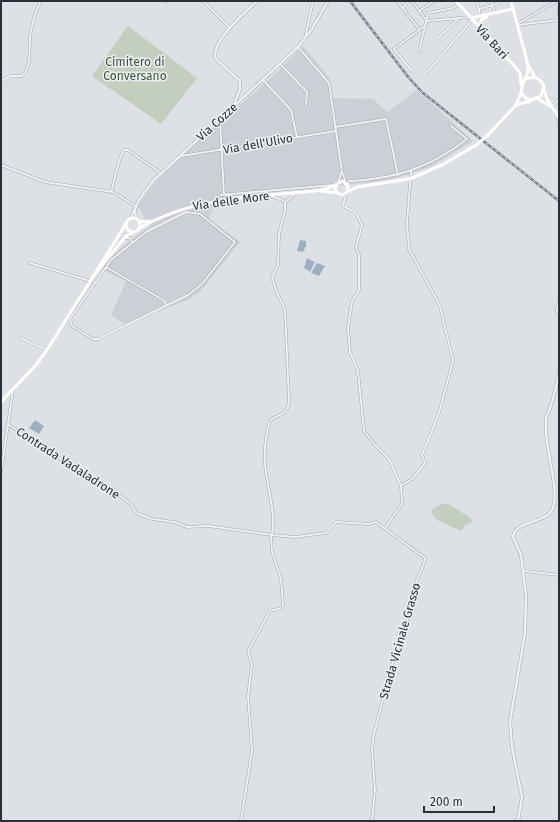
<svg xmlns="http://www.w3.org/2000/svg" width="560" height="822" font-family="'Fira Sans',sans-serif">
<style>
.built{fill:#ccd0d6}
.green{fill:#c4cebf}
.water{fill:#9cb0c1}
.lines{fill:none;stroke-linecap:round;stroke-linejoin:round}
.minor-casing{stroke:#a3a8ae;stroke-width:3}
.tertiary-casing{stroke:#a3a8ae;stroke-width:3.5}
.minor{stroke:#eff1f4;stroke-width:2}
.tertiary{stroke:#eff1f4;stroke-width:2.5}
.secondary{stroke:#fff;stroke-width:3}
.rail-casing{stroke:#79818d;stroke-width:2.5}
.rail{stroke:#eceff3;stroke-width:1;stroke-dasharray:3;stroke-linecap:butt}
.secondary-bridge{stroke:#fff;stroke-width:3}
.labels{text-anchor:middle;stroke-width:3;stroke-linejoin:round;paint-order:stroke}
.street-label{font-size:12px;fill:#29303a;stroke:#eceff3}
.park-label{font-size:12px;fill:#3e5438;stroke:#eceff3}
</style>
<rect width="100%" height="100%" fill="#dde1e5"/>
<path class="built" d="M348,1H352L399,64L421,90L419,91L404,74Z
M303,46L330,79L333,98L373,99L387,112L417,90L473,141L432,166L404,176L383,181L227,197L214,205L209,219L240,242L200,292L188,300L124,324L111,315L126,281L107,272L103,267L116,252L149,226L138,207L143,199L154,184L186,152L272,77Z"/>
<path class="green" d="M128,26L197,78L161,124L92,76Z
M442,504H448L471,518L472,522L466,524L461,531L437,520L431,512L434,508Z"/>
<path class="water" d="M300,240L306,241V246L303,252L297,251Z
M307,258L315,262L310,272L304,268Z
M317,263L325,266L319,276L311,273Z
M35,420L44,426L39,434L29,428Z"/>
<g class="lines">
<g class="minor-casing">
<path id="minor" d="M203,1L230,28
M397,1L419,29
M412,1L427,21
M477,1L481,20
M491,1L495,13
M558,1L559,16
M166,2V1
M403,9L408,1
M479,9L499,3
M419,11L434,1
M427,21L470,17
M517,24L557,1
M518,25L559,20
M305,38L313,1
M437,39L458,19
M298,47L329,83L342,172L346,183
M419,52L428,13L453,8L459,4
M280,64L307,92L306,105
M412,71L394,49L426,25
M428,71L473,19
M263,80L291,110L297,137
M1,81L11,76H22C33,66 28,44 31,31C33,20 36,11 41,1
M552,107L559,99
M220,120L224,195
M335,127L386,119L398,175
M181,156L336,131
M1,165L45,182L113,192L136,206
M338,183L341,173
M347,184L350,181C396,179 431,167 467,139L451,126
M111,192L120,158L124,150H128L161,173
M346,194L343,206L355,212L362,225L356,247L359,255V290L352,301L348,328L350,352L358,371L364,431L375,445L389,459L401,486L402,504L385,528
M220,195L333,185
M270,196L280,199L285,202L295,194
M186,212L200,214L235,242L202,284L188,295L98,339H93L72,326L70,319L111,260L146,232Z
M125,238H130L132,242
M30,263L90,281
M106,267L165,301L166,305
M20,338L47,350
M9,425L97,483L108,487L131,504L136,513L152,519L174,522L187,527L208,526L272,535C276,511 267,488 265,464C264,451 266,434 270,421C278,412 288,418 289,400L285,309L277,293L272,277L278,265L279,234L285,211V202
M1,472L13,390
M401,486L412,479L425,463L422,455L439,413L453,361L440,306L409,249L407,223L411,171
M525,571L559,575
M241,821L252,751L248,696L252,665L248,651L270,611L281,608L283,605L281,579L272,551L271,537L272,535L295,537L326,533L336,522L369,524L376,522L425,558L424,563L411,596L410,612L391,668L374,734L372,749L375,790L372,821"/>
</g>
<g class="tertiary-casing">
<path id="tertiary" d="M233,107L240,89V81L216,59C209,43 246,12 257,1
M558,117L559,125
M135,211L136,219
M131,218L139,200L153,181L298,47L312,29L328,1
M559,301L557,311L559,315
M518,821L522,797L512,747L510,721L525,633L526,595L521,555L513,537C516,519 546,525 553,508C560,486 543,446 546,419C546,416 549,412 550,408C554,397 557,384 559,372"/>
</g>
<use href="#minor" class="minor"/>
<use href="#tertiary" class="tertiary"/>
<path class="secondary" d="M456,1L516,68L520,73L521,85
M511,1L528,65L535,77
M471,18L512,9
M480,27L481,20L487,17
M524,79L534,77L540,80L544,86L541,96L531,100C517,96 521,87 526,77C528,74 528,69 528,65
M544,90L547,99L559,118
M538,99L550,106
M516,105L530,101
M487,136L516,105L521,93
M412,178L442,165L476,145
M321,191L337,193
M347,192L357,187L408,179
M126 225a7 7 0 1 1 14 0a7 7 0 1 1-14 0Z
M139,222L150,221
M140,228C193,197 255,197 315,191C320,190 326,189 331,187C336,186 338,182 343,181L348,186L347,192L342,195L338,193L335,189L337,184
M99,269L126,236L132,233
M1,402L36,365L47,350L126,224"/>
<g class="rail-casing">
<path id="rail" d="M350,1L409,78L423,93L559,201"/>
</g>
<use href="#rail" class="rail"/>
<path class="secondary-bridge" d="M476,145L487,136
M408,179L412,178"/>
</g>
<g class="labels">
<g class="street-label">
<text transform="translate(492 42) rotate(48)" y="4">Via Bari</text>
<text transform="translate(217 122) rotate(-42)" y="4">Via Cozze</text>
<text transform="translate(258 144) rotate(-10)" y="4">Via dell'Ulivo</text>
<text transform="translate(231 201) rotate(-8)" y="4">Via delle More</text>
<text transform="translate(68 463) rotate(33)" y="4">Contrada Vadaladrone</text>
<text transform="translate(400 641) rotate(-74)" y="4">Strada Vicinale Grasso</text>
</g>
<g class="park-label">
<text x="135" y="66">Cimitero di<tspan x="135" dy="14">Conversano</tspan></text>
</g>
</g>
<rect width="560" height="822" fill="none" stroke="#29303a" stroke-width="4"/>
<path d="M424 806v6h70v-6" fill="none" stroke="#29303a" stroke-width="2"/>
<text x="430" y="806" font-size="12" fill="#29303a" stroke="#eceff3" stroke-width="3" paint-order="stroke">200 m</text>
</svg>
